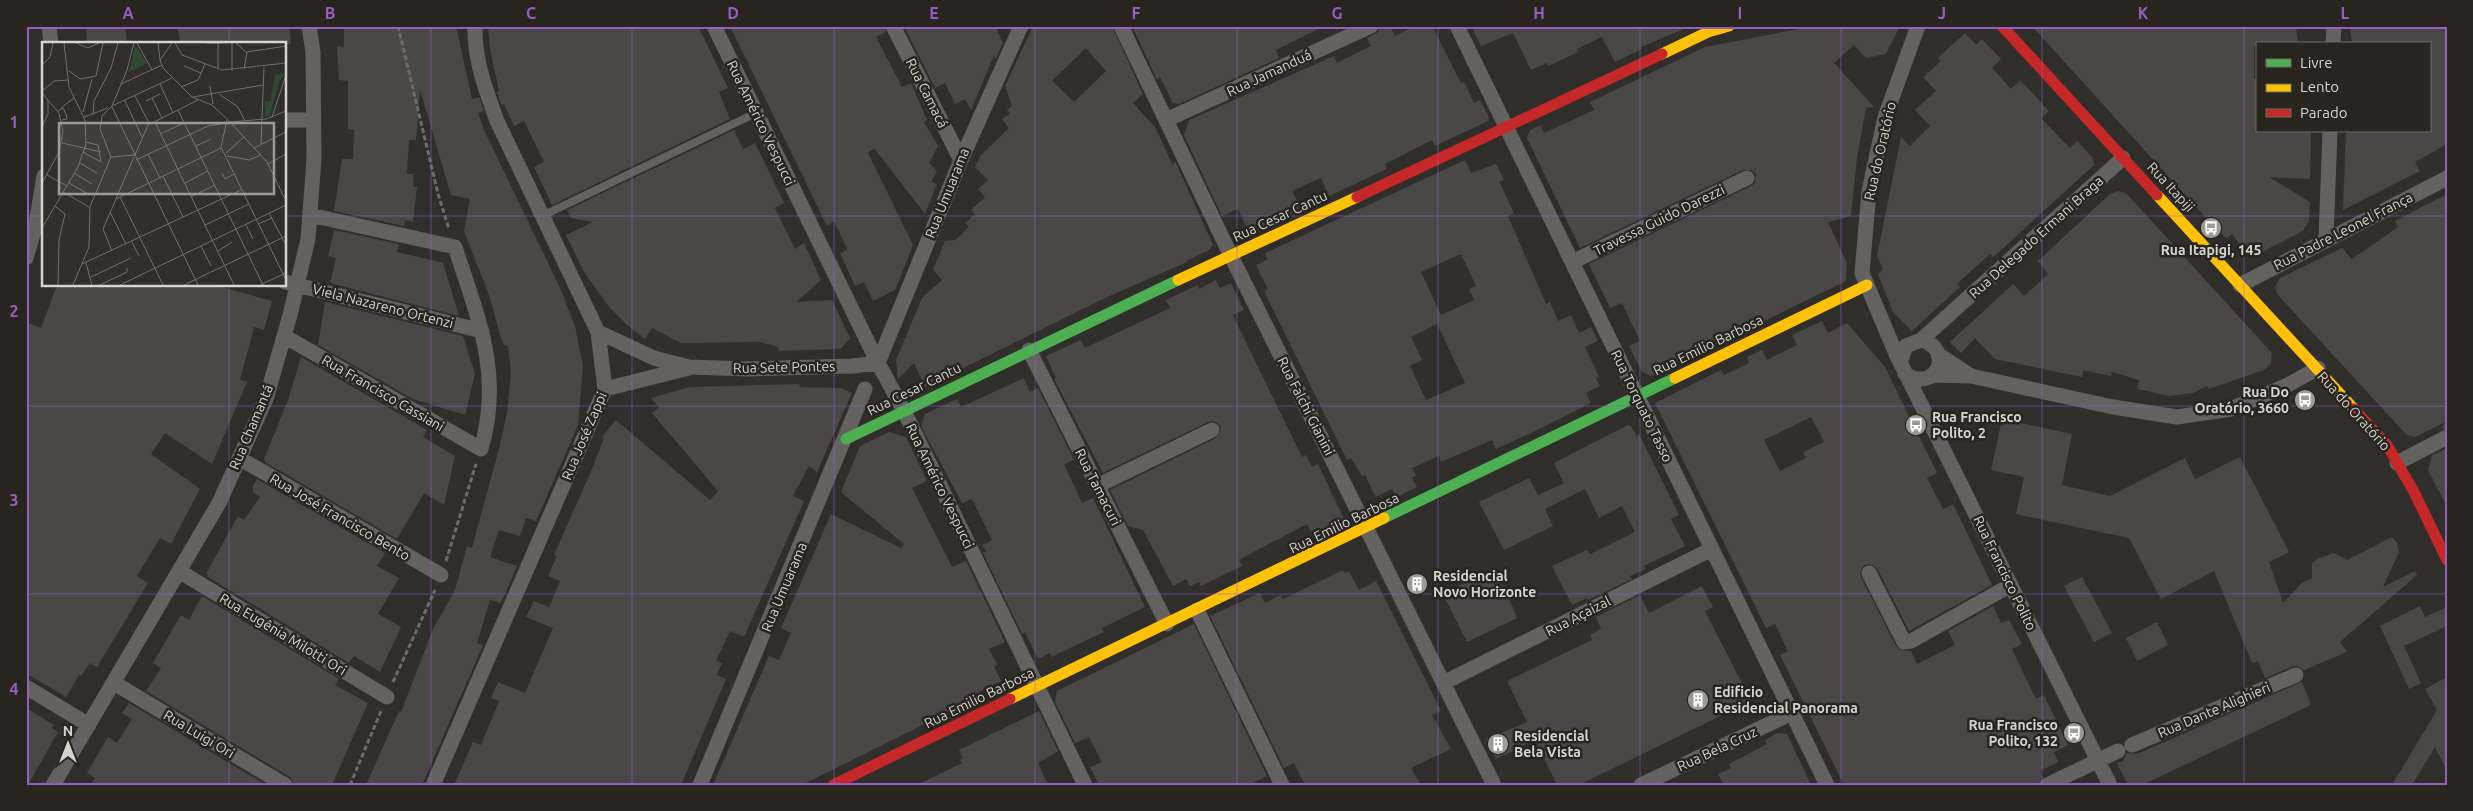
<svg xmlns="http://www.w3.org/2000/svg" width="2473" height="811" font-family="Ubuntu,sans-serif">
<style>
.building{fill:#4a4847;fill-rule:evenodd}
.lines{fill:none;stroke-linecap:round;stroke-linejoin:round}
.path{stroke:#6c6b6b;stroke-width:3;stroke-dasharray:5 2.5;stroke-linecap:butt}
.lane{stroke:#646261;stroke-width:8}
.street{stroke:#646261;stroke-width:15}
.fast{stroke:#4caf50;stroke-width:11}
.slow{stroke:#ffc107;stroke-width:11}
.jam{stroke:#c62828;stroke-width:11}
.grid{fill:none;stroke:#965ec4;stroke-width:1;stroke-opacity:0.55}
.labels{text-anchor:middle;stroke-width:5;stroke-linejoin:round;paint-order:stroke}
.street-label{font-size:14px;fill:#d5d4cf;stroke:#28251f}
.poi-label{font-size:14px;font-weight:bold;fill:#d5d4cf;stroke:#28251f;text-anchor:start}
.inset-road{fill:none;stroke:#72706c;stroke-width:1}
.view{fill:#9b9a95;fill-opacity:0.15;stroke:#9b9a95;stroke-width:2.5}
.inset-edge{fill:none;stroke:#d5d4cf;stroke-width:2.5}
.neatline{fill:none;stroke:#965ec4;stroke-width:2}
.grid-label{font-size:16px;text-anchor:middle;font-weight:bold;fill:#965ec4}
</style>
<rect width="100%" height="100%" fill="#302e2a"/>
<path class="building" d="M86,26H125L127,44H87Z
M177,26H289L291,44H181Z
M344,26H456L472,99L479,97L484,111L478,113L484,130L561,290L575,326L583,366L578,425L536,521L526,518L520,536L499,530L490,557L517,566L501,603L490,600L477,643L483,645L422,785H366L399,711L401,712L433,629L455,590L467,546L472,548L500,445L507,413L511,373L508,346L504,345L501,338L489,295L464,231L470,199L451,195L420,90L416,140H409L407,174H414L413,187H417L413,222L405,220L404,226L334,211L342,159H353L354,130L348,129V81L339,80L337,46L344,47Z
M488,26H698L728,88L719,92L730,119L552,205L534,167L544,162L524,121L514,126L504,104L501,105L497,92L499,91L490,49Z
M730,26H884L886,32L876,37L902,87L911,83L927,120L924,122L938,146L929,163L937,171L931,182L937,184L925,214L874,148L868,153L913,245L895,290L873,301L864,282L855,286L840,253L847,249L834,221L827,226Z
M904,26H995L1003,43L995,60L994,55L971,110L965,99L955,104L945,83L935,88Z
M1033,26H1112L1143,94L1133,103L1155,127L1173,166L1175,161L1213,245L1209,250L1186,261L1187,262L1105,298L925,387L914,363L898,379L896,360L922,298L942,280L933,270L945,241L955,240L969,227L965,223L975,214L971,210L985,197L978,189L988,180L975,167L980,156L1009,128L1002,119L1010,114L1007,110L1012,106L1005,86ZM1086,48L1106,71L1074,102L1052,81Z
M1132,26H1324L1276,50L1279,58L1179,104L1173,103L1160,77L1157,80Z
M1380,26H1390L1395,36L1415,26H1432L1461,83L1464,82L1474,103L1480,100L1489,117L1488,121L1435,146L1432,140L1385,164L1387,169L1329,196L1321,178L1292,191L1301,209L1254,231L1249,232L1238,209L1222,216L1184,135L1189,120L1334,56L1337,63L1371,46L1367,38L1378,32Z
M1471,26H1691L1641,47L1642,49L1615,62L1602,37L1577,49L1578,52L1548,66L1547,63L1531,70L1513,33L1481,46Z
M1815,26H1900L1886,54L1866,58L1854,45L1834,63L1874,107L1866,108L1857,158L1851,216L1828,222L1847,263L1846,281L1651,376L1642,372L1629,346L1640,341L1622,303L1610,308L1589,264L1751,186L1755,183L1756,174L1752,170H1743L1580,248L1527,138L1530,130L1541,125L1544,133L1594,110L1590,102L1705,47Z
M2032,26H2296L2298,44H2257L2254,47V79H2257V131H2311L2310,179L2269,177L2310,202L2309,220L2303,231L2256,255H2248L2232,234L2226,238L2195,206Z
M2350,26H2447V144L2415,162L2420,171L2343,210L2346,131H2429V44H2352Z
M1965,33L1976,45L1982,39L2001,59L1992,68L2011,89L2020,80L2049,111L2041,118L2070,148L2077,141L2093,158L2094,165L1999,252L1993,257L1990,254L1981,262L1957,284L1960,287L1912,331L1893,312L1878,274L1883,269L1877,256L1901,137L1910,146L1930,126L1915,110L1936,91L1923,77L1941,61L1938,58Z
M734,130L743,149L755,143L784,203L775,208L795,249L804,243L821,280L796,302L832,300L850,338L841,349L778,351L779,347L759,342L681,343L652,328L645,339L627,325L609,307L584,272L566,235L593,222L571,218L567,210Z
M1465,160L1471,173L1496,164L1504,180L1499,181L1514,213L1508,216L1546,304L1550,302L1558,321L1571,315L1579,333L1591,327L1598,341L1585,347L1599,377L1596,378L1600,386L1586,393L1591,403L1529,434L1496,449L1492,440L1441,462L1439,456L1412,468L1416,476L1412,478L1417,487L1397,497L1392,489L1376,497L1365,475L1362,476L1351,458L1347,460L1264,291L1268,289L1256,265L1267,260L1265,253ZM1461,254L1476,286L1469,289L1474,300L1441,315L1421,272ZM1437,324L1465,383L1426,400L1410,366L1422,360L1411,337Z
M2118,191L2126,193L2272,353L2271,363L2264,370L2209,389L2207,386L2193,393L2170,396L2137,389L2139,380L2112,372L2111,376L2083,370L2082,377L1995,359L1975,338L1961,353L1950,342L2013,284L2024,296L2048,274L2038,261L2110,194Z
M2447,194V428L2442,429L2445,422L2415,437L2407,435L2381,407L2277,294L2275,287L2280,278L2342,248L2352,259L2398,227L2395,221Z
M334,230L399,244L397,252L443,263L459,316L330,283L336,258L328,256Z
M1216,280L1220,288L1231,283L1244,310L1233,315L1236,322L1302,457L1306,455L1312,467L1318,464L1345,521L1313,536L1307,524L1246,556L1239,560L1242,566L1201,586L1199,582L1190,586L1186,579L1173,586L1143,530L1128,526L1110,490L1216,438L1221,431L1220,425L1213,421L1208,422L1103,473L1054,379L1056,378L1046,356L1081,340L1085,348L1170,308L1166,300L1198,285L1199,289Z
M57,285H215L272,301L264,330L254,327L240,380L247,382L212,464L165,433L151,454L200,489L171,544L160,538L137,576L148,583L97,667L90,663L81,676L79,675L66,697L26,673V322L41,328Z
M325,302L463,336L475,374L465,415L413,399L318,345Z
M1822,321L1828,333L1847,323L1885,367L1937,473L1927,478L1943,509L1953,504L1992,585L1909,631L1877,568L1870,564L1864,565L1860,572L1861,577L1896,646L1900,650L1911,651L1917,664L1955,645L1948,631L1993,606L2001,623L2009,620L2022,644L2012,649L2018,662L2036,699L2044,695L2068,745L2054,752L2058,762L2040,771L2042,777L2038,785H1844L1780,655L1788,651L1781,637L1775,624L1766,628L1655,403L1721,370L1724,375L1749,363L1747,357L1762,350L1767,360L1797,345L1792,335ZM1811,417L1824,442L1803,452L1806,458L1780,471L1764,440Z
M301,357L427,430L423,437L455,456L444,505L424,493L397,539L265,462L264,459L288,400Z
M1024,378L1030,392L1038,388L1074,460L1064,464L1082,503L1093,498L1145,607L1102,628L1104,632L1051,657L1050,653L1038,659L1025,632L1022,634L983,553L986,551L982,545L992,540L972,499L962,503L921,426L925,414L957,399L961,407Z
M799,384L800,387L841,388L852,393L817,472L809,466L793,496L804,501L744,637L730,631L716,661L722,663L717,675L726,679L681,785H454L473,742L481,745L499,701L491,698L498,682L525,693L553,628L526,617L534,601L549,607L560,581L548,576L557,556L554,555L592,469L604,438L602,437L616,420L710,500L718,491L652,413L659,407L651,398L689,387Z
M2002,419L2072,434L2062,485L2110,496L2185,458L2195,479L2240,457L2289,552L2269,562L2283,603L2302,583L2312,578V563L2317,559L2334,553L2347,560L2392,537L2397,543L2399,552L2383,587L2415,571L2417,575L2340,642L2347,652L2304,670L2298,666H2293L2265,678L2258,661L2252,663L2214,571L2161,599L2129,538L2016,514L2024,477L1991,470Z
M1628,425L1631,426L1636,436L1639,434L1679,515L1671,519L1685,546L1644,566L1646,569L1630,576L1632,579L1588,600L1587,598L1572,605L1552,566L1587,550L1590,554L1635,532L1622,506L1599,518L1585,489L1545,509L1553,526L1504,550L1479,502L1529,478L1538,495L1564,483L1554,463Z
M889,432L906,437L927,481L912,488L952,567L966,561L1005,642L989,649L997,665L994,666L1001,681L961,701L963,705L802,785H713L769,656L779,660L791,633L781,628L831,514L901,548L904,544L841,492L860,446Z
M2447,448V507L2428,470L2432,455Z
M257,479L385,553L377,566L399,578L378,614L401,627L380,672L354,656L349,663L208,577L207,572L238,516L244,520L260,497L253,492V486Z
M1493,569L1501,586L1504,585L1517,618L1467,642L1443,594Z
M1343,570L1344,573L1349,571L1359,590L1376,581L1441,711L1432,715L1451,749L1411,768L1421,785H1305L1294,763L1284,768L1210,616L1260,593L1265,603L1281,595L1283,599Z
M2082,577L2112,633L2094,642L2064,586Z
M1702,586L1713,607L1705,611L1751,701L1579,785H1557L1535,740L1496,759L1486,739L1527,722L1507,681L1592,640L1590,635L1601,629L1596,617L1640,595L1649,613Z
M202,596L339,679L335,685L368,703L332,785H294L290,777L146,691L161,668L153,663L181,615L189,620Z
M2420,606L2425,617L2447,607V626L2404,646L2421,683L2409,689L2380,626Z
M2157,622L2168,645L2137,661L2126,638Z
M1194,624L1267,776L1248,785H1099L1090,767L1102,762L1089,737L1075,743L1055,702L1057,691Z
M2447,677V771L2435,747L2412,785H2392L2437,710L2425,689Z
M2302,682L2311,705L2142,785H2128L2117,763L2123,761L2127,753L2137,754Z
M129,703L266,785H91L95,778L87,773L108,737L117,743L132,719L122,713Z
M26,708L54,725L52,728L58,732L28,785Z
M1039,711L1058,751L1038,763L1048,785H917L962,763L960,760L963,758L959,750Z
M1777,733L1787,734L1811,785H1724L1718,774L1731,768L1729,764L1767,744L1765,740Z"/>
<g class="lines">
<path class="path" d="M398,26L438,194L449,229
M446,561L476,464
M393,682L435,590
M350,785L381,711"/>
<path class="lane" d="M542,216L756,113"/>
<path class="street" d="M49,26L51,44
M714,26L878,363L904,411L1085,785
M893,26L961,160
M1121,26L1231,256L1494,785
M1457,26L1827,785
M1918,26L1885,117L1869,191L1862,273L1897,356L2110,785
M2333,44L2334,26
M285,120H314
M1166,120L1371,26
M2326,239L2330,131
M26,258L36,224L44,176
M1572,262L1747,178
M285,282L482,331
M2240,285L2447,178
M598,332L654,358L689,367L748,369L852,366L878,363
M284,336L481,449C503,373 478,319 455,247L310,215
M1921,340L2123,158
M1029,350L1167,624
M1939,355L1971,376
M1900,362L1906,346L1921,340C1955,349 1937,394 1905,374
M878,363L961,160L1021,26
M1934,375L1971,376L2113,407L2177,417L2231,409L2286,386L2318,368
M605,389L689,368
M239,458L441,575
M2397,463L2447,437
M1097,486L1212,430
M179,571L387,697
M1869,573L1904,642L1911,641L2011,585
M1197,610L1282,785
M1445,682L1712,549
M114,683L285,785
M26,687L89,725
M2132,745L2296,675
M53,785L219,503L266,399L290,315L308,239L314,159L313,52L309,26
M433,785L605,389L598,332L497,121C486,90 474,60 475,26
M700,785L865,389
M1641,785L1792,713
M2047,785L2118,751"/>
<path class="fast" d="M846,439L1178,280
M1384,518L1675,378"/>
<path class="slow" d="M1662,54L1708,32L1729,26
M2157,195L2354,409
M1178,280L1357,197
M1675,378L1867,285
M1010,699L1384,518"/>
<path class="jam" d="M2002,26L2157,195
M1357,197L1662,54
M2354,409L2387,445L2414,492L2447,560
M833,785L1010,699"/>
</g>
<path class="grid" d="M229,26V44M431,26V785M632,26V785M834,26V785M1035,26V785M1237,26V785M1438,26V785M1640,26V785M1841,26V785M2042,26V785M2244,26V785M26,216H44M285,216H2447M229,285V785M26,406H2447M26,594H2447"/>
<defs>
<g id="bus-disc" transform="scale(1.125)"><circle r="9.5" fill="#9b9a95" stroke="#28251f"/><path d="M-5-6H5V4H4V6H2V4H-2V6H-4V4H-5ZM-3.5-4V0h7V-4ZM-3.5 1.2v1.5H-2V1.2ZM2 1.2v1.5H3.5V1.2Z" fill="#fff"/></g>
<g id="building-disc" transform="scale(1.125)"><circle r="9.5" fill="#9b9a95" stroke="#28251f"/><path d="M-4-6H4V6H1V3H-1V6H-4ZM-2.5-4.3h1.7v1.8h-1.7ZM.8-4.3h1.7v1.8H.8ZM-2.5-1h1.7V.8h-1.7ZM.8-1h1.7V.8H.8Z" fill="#fff"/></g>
</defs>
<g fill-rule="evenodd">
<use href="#bus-disc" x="2211" y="228"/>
<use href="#bus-disc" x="2305" y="400"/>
<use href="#bus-disc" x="1916" y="425"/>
<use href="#building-disc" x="1417" y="584"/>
<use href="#building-disc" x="1698" y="700"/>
<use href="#bus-disc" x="2074" y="733"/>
<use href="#building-disc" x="1498" y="744"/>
</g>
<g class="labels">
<g class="street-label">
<text transform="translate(1269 73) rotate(-25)" y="5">Rua Jamanduá</text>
<text transform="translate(927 93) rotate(63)" y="5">Rua Camacá</text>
<text transform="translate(761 123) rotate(64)" y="5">Rua Américo Vespucci</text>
<text transform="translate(1880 151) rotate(-77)" y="5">Rua do Oratório</text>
<text transform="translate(2171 187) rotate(47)" y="5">Rua Itapiji</text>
<text transform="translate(947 193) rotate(-68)" y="5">Rua Umuarama</text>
<text transform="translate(1280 216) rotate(-25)" y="5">Rua Cesar Cantu</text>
<text transform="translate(1659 220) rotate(-26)" y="5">Travessa Guido Darezzi</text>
<text transform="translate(2343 231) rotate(-27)" y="5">Rua Padre Leonel França</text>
<text transform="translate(2036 237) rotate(-42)" y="5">Rua Delegado Ermani Braga</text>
<text transform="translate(383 306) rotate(14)" y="5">Viela Nazareno Ortenzi</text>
<text transform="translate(1708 345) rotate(-26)" y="5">Rua Emilio Barbosa</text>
<text transform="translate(784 367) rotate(-1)" y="5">Rua Sete Pontes</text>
<text transform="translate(914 389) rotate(-26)" y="5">Rua Cesar Cantu</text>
<text transform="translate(383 393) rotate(30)" y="5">Rua Francisco Cassiani</text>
<text transform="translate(1306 406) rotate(63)" y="5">Rua Falchi Gianini</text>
<text transform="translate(1642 406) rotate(64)" y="5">Rua Torquato Tasso</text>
<text transform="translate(2354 411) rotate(48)" y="5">Rua do Oratório</text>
<text transform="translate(251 427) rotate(-67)" y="5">Rua Chamantá</text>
<text transform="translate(584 436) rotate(-67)" y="5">Rua José Zappi</text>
<text transform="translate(940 486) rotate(64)" y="5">Rua Américo Vespucci</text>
<text transform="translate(1098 487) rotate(63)" y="5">Rua Tamacuri</text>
<text transform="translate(340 517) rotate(30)" y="5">Rua José Francisco Bento</text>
<text transform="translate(1344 523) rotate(-26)" y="5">Rua Emilio Barbosa</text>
<text transform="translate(2005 573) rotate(64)" y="5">Rua Francisco Polito</text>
<text transform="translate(784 587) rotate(-67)" y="5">Rua Umuarama</text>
<text transform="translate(1578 616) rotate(-27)" y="5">Rua Açaizal</text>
<text transform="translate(283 634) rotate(31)" y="5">Rua Eugênia Milotti Ori</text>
<text transform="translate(979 698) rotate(-26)" y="5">Rua Emilio Barbosa</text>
<text transform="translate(2214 710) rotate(-23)" y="5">Rua Dante Alighieri</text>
<text transform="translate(199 734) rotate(31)" y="5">Rua Luigi Ori</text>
<text transform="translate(1717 749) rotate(-25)" y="5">Rua Bela Cruz</text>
</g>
<g class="poi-label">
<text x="2211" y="255" text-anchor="middle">Rua Itapigi, 145</text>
<text x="2289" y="397" text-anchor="end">Rua Do<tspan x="2289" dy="16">Oratório, 3660</tspan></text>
<text x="1932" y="422">Rua Francisco<tspan x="1932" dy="16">Polito, 2</tspan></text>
<text x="1433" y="581">Residencial<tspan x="1433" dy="16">Novo Horizonte</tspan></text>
<text x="1714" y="697">Edificio<tspan x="1714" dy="16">Residencial Panorama</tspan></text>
<text x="2058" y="730" text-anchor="end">Rua Francisco<tspan x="2058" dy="16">Polito, 132</tspan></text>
<text x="1514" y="741">Residencial<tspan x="1514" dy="16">Bela Vista</tspan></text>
</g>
</g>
<g transform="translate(42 42)">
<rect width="244" height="244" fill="#302e2a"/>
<path d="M93,3L105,21L86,31L89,24ZM243,31L237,40L228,73L223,75V59H228L233,33Z" fill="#2f4a2f"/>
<path class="inset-road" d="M34,1L46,6L57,1M95,1L110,28M116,1L118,18M130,1L118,18L121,26L150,55L170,63L188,80L225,120L244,159M133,1L140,13L180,28L244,21M165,1H181M176,1V27M190,1V29M194,1L205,11L202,27M205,10L244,4M0,23L8,15L11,1M142,24L159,31M27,29L38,37L54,34L61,1M79,42L120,23M118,42L131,71M168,44L171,62M139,45L156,38L163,22M0,49L12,39L27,38M0,51L17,71L21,89L17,110L0,141M177,52L196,65L203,79M93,54L107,81M151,55L221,43M110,56L120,76M83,59L100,95M104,59L118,52M70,64L85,28L92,1M70,65L156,243M19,66L32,56M136,68L221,243M16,69L21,66L24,72L25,77L20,78M41,70L50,37M51,73L52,59L69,26L76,1M42,75L66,66M230,75L244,33M185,78L179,105L244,238M113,80L192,243M188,80L224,77L244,69M0,85L6,72V58M118,92L142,81M20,101L59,110M219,102L222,25M154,104L169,97M212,106L244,90M41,110L59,120L56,103L44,100M184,111L202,95M106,112L118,136M93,113L106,83L156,58M185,114L207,118L219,113M69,115L93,113M94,118L166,84L185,81M38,121L55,131M226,122L244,112M32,131L50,142M180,131L183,137L192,132M5,133L25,144M121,134L141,175M27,141L46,152M143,141L166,129M21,150L47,165M78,155L121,243M149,155L173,143M74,157L179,106M13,164L23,172L17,198L16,243M68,170L84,202M227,171L244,203M216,182L230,176M163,183L207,162M204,183L211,197M0,186L36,125L44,102L43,78L27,45L22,1M90,200L97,214M159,204L169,224M70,209L61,187L92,115M176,209L190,200M44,221L50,243M40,222L199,148M49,235L89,216M31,243L47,205L48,165L69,115L58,87L60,74L70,64L130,36M58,243L85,230V226M78,243L244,163M142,243L244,194M218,243L244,231"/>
<path class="view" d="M17,81H232V152H17Z"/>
<rect width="244" height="244" class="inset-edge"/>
</g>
<rect width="2473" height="811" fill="none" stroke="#28251f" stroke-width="55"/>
<rect x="2256" y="42" width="175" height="90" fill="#28251f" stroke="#6d6b65"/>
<rect x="2266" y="59" width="25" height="8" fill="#4caf50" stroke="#6d6b65"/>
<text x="2300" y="68" font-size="15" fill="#d5d4cf">Livre</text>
<rect x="2266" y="84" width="25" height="8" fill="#ffc107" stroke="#6d6b65"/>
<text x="2300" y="92" font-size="15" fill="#d5d4cf">Lento</text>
<rect x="2266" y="109" width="25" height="8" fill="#c62828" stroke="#6d6b65"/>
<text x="2300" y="118" font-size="15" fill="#d5d4cf">Parado</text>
<g transform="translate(68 744)" stroke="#28251f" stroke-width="4" paint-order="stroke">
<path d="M0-4L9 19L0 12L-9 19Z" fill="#d5d4cf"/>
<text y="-8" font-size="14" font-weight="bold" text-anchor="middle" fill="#d5d4cf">N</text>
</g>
<rect x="28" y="28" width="2418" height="756" class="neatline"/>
<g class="grid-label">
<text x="128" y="19">A</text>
<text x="330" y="19">B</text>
<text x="531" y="19">C</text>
<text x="733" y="19">D</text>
<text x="934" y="19">E</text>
<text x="1136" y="19">F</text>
<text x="1337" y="19">G</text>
<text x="1539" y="19">H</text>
<text x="1740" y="19">I</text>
<text x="1942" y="19">J</text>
<text x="2143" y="19">K</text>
<text x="2345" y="19">L</text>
<text x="14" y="128">1</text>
<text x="14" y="317">2</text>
<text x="14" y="506">3</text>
<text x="14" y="695">4</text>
</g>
</svg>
